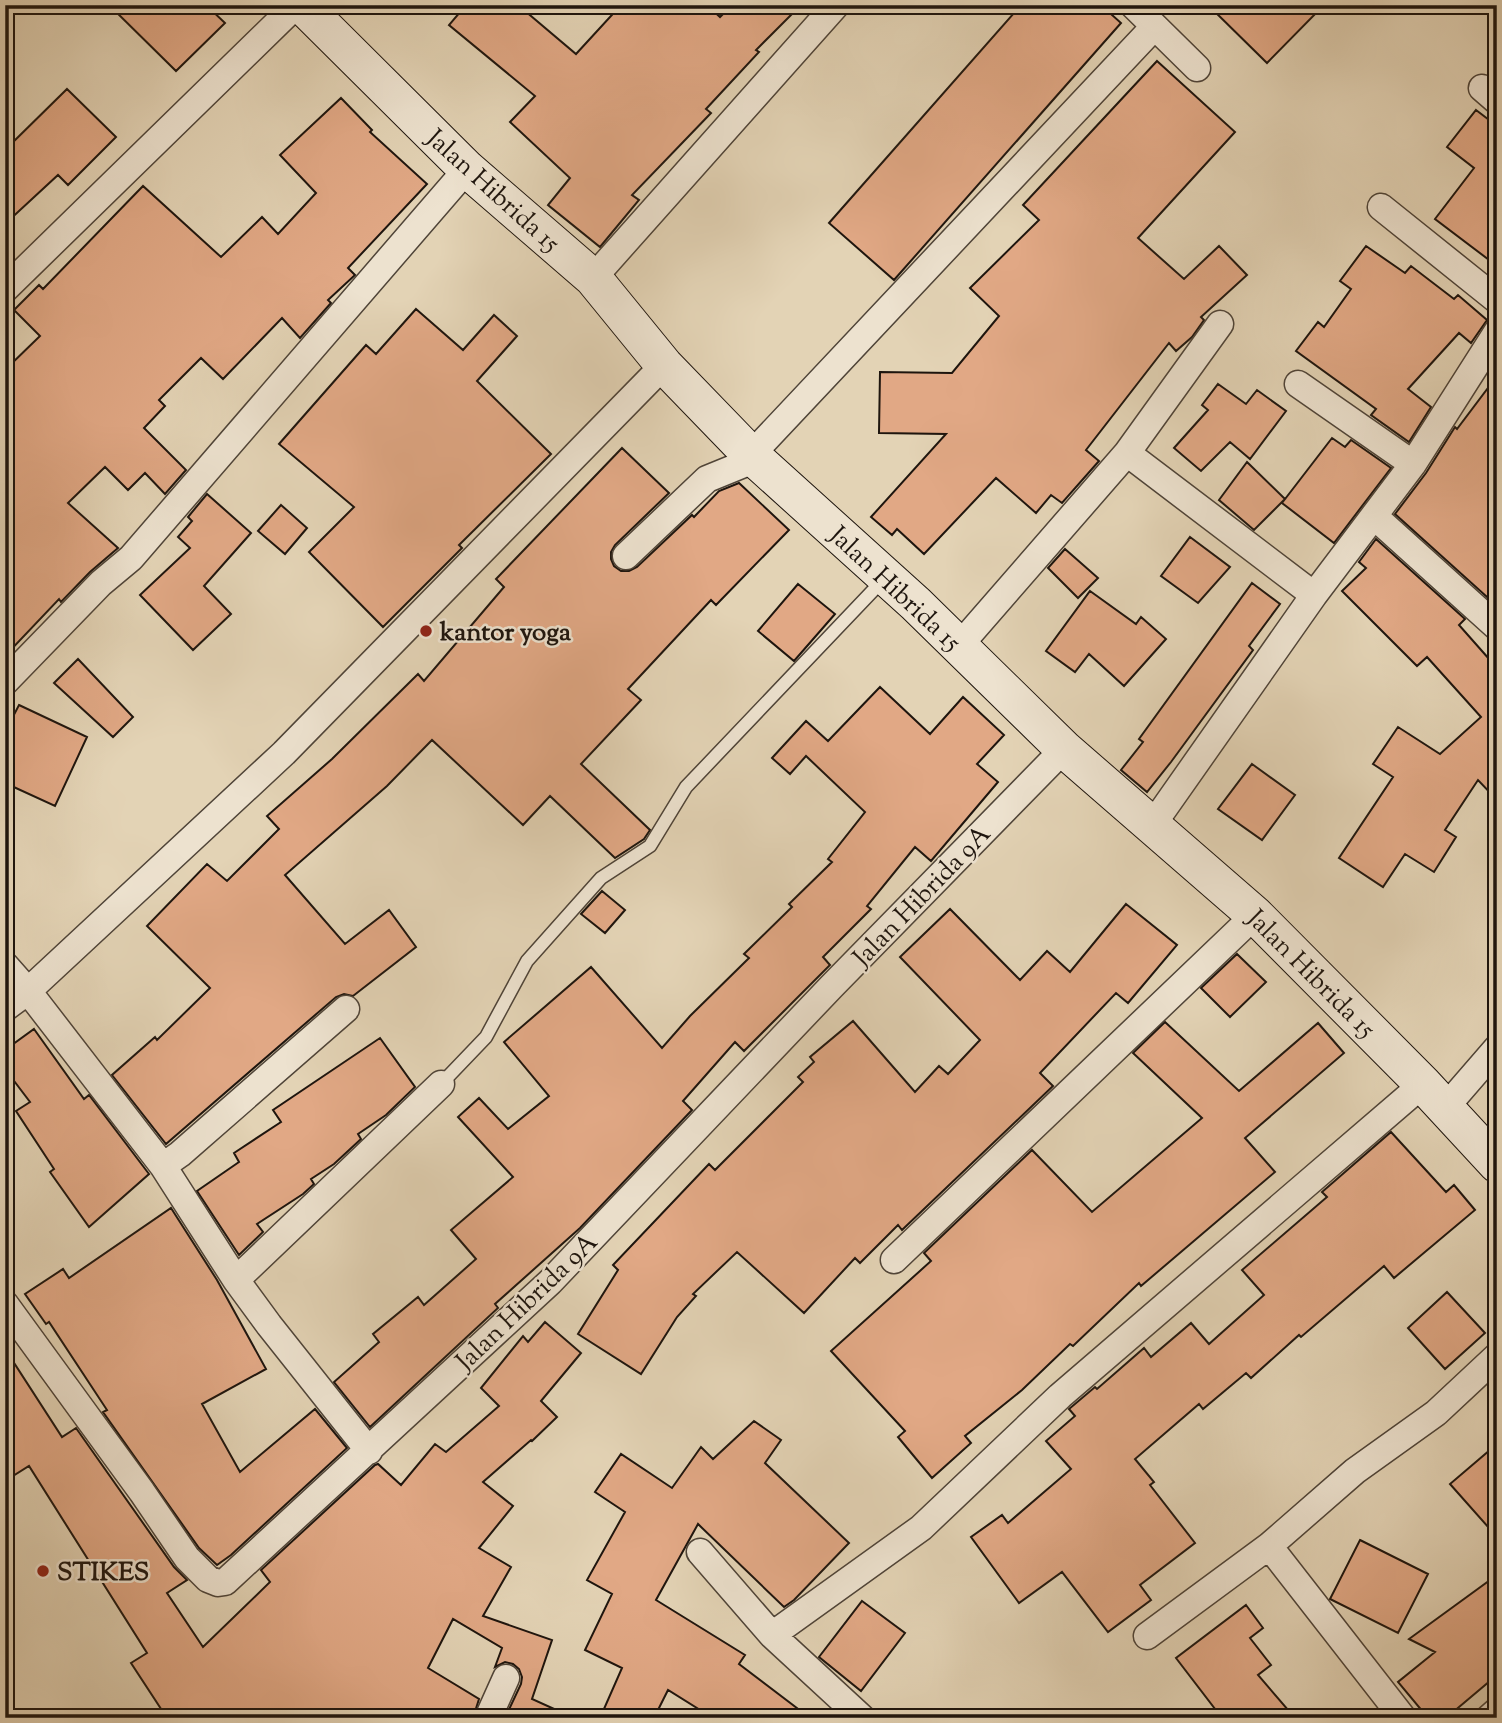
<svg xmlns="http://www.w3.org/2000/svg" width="1502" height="1723" font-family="'Sorts Mill Goudy',serif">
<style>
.building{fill:#e1a885;stroke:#1e150e;stroke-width:2}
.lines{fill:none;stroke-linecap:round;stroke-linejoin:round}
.lane-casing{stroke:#4f4438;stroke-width:15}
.street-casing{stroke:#4f4438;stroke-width:29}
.secondary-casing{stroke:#1e150e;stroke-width:39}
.lane{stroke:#ede2cf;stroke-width:12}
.street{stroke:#ede2cf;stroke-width:26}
.secondary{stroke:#ede2cf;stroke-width:37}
.poi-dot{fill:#8f2418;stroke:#ede2cf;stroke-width:2.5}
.labels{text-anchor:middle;stroke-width:5;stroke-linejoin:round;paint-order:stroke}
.street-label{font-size:26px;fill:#1e150e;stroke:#ede2cf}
.poi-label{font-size:26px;font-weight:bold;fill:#1e150e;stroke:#ede2cf;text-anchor:start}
</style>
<rect width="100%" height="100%" fill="#e3d3b5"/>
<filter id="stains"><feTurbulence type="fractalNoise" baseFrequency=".00286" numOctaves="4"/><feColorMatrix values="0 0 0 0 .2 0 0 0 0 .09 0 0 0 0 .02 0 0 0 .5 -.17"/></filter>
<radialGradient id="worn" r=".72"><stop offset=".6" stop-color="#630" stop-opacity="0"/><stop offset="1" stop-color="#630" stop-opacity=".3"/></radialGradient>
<path class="building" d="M109,5H206L225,23L176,71Z
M466,5H518L576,54L621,5H707L720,17L732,5H801L756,50L759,52L706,109L711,113L632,195L639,200L600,247L548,205L570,178L510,122L535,96L449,25Z
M1021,5H1101L1121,23L894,280L829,223Z
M1208,5H1324L1267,63Z
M1157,61L1235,132L1138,238L1184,279L1219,246L1247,275L1201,317L1204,320L1192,337L1176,351L1169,343L1086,450L1099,461L1062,503L1051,495L1036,513L996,478L924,554L897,529L892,535L871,517L946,434L879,433L880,372L952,373L999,316L970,288L1039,220L1023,205Z
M67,89L116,137L68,185L58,175L5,224V150Z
M341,98L372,130L370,132L427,184L348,268L355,275L328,300L331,303L300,338L282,318L223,379L201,358L159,400L165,406L144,428L186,470L165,494L145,473L128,490L105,467L68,503L118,548L90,572L61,602L59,599L5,656V370L40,336L14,310L39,285L43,289L143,186L221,257L262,217L278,234L316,193L280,155Z
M1476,110L1497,126V266L1435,219L1474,168L1447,147Z
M1366,246L1405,273L1411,266L1454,299L1458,295L1487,320L1471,343L1459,333L1408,389L1431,407L1409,442L1371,415L1376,409L1296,351L1318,322L1324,327L1351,289L1340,281Z
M416,309L463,350L494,315L517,336L477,381L551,454L459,545L462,548L383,627L309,552L354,507L279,444L366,345L376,354Z
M1497,376V588L1487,597L1395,514L1426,473L1455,427L1457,429Z
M1218,384L1246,404L1257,390L1286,411L1250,459L1230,442L1201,471L1174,448L1208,410L1202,405Z
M1332,438L1345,447L1351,440L1391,468L1334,543L1282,503Z
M622,448L669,493L615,545L611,552V559L614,566L621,571H629L637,567L692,515L694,517L719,491L739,483L789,530L716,605L711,600L628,689L641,700L581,764L650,830L644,839L615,858L550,796L523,825L432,740L387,786L285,875L345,944L389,910L416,947L353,996L344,994L336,997L166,1144L112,1075L155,1037L157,1040L210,988L147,926L207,864L227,881L279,829L267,816L332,759L418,674L424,681L504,587L496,579Z
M1247,462L1285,499L1254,530L1219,500Z
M207,494L251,533L204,586L231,614L193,650L140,595L190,548L178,537L192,521L188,517Z
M281,505L307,528L285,554L258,531Z
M1190,537L1230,567L1198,603L1161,576Z
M1376,539L1465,619L1459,625L1497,668V800L1478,780L1445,830L1456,837L1434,872L1405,854L1383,887L1339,858L1393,777L1373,764L1398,727L1440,754L1481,717L1427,657L1417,666L1342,591L1366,568L1359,562Z
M1065,549L1098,578L1078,598L1048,568Z
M1252,583L1280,604L1249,646L1253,650L1171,762L1147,792L1121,770L1143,742L1139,739Z
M798,584L835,614L794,661L758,631Z
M1090,591L1136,624L1141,617L1166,639L1124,686L1089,654L1075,672L1046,651Z
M78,659L133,717L113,737L54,683Z
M880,687L930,734L963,697L1004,735L977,764L998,782L931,861L915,847L867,906L871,909L823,957L830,965L744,1051L735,1042L683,1101L692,1110L580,1228L495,1304L498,1308L370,1427L334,1382L379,1342L373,1334L418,1297L424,1305L476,1259L451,1230L513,1177L458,1117L479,1098L508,1129L549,1096L504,1042L591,967L662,1048L690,1016L749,958L744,954L792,907L789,904L832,862L828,859L865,812L806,756L790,774L772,758L806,721L828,741Z
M19,705L87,737L55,806L5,783V732Z
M1252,764L1295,795L1262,840L1218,809Z
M602,891L625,910L605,933L581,914Z
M1126,904L1177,945L1128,1003L1116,993L1040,1073L1053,1086L902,1230L898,1225L860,1263L855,1258L804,1313L737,1252L693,1294L696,1296L677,1317L641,1374L578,1334L618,1270L613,1265L709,1164L715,1170L803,1082L798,1077L814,1062L810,1057L853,1021L915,1092L939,1066L948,1074L980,1040L900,957L950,909L1020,980L1047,951L1070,972Z
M1237,954L1266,982L1230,1017L1201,988Z
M1165,1022L1239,1091L1318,1023L1344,1053L1245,1138L1275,1172L1141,1286L1139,1283L1073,1346L1070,1344L1022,1390L965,1436L971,1443L932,1478L898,1437L905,1431L831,1351L931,1261L924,1253L1032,1150L1092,1212L1202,1118L1133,1053Z
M34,1029L84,1099L89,1095L149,1174L89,1227L50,1172L54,1169L16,1111L30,1102L5,1069V1050Z
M380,1038L415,1087L386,1115L358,1134L361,1139L334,1164L311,1179L314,1184L303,1194L257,1224L263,1232L239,1255L197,1191L239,1162L234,1153L281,1122L273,1110Z
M1391,1132L1446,1192L1454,1185L1475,1210L1394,1278L1384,1266L1301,1337L1299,1335L1251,1378L1246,1373L1203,1409L1199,1404L1135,1459L1154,1482L1150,1485L1195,1543L1140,1585L1151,1600L1108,1632L1062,1572L1019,1603L971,1537L1002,1515L1008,1523L1071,1469L1046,1441L1075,1416L1069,1409L1095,1387L1097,1389L1144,1348L1151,1357L1191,1323L1209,1344L1264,1295L1242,1270L1327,1197L1322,1192Z
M171,1208L217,1280L266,1369L202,1404L240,1472L315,1409L347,1448L231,1555L217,1565L199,1548L103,1412L107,1410L49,1322L46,1324L25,1294L63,1269L69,1278Z
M1447,1292L1485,1333L1445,1369L1408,1328Z
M545,1322L581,1353L541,1401L557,1417L532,1441L531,1440L483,1482L513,1506L479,1548L511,1567L483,1616L552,1640L532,1699L574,1718H505L521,1684L522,1677L519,1669L513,1664L505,1662L495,1667L502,1648L453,1619L428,1668L479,1699L473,1718H167L131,1663L147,1653L29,1466L5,1481V1349L62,1437L76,1428L174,1567L187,1580L167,1593L203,1647L270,1582L261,1570L375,1465L378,1464L401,1485L435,1444L446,1452L499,1406L481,1388L523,1336L528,1342Z
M754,1421L781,1440L765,1463L849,1543L794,1600L784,1607L698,1524L656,1600L745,1655L739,1664L810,1718H713L668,1690L654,1718H600L622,1668L585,1650L612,1594L587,1580L625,1512L595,1492L621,1454L672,1488L701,1447L713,1459Z
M1497,1444V1537L1450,1484Z
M1360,1540L1428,1574L1398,1633L1330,1599Z
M1497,1575V1675L1446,1718H1428L1398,1682L1435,1652L1409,1639Z
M862,1601L905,1633L861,1691L819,1657Z
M1246,1605L1263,1628L1250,1638L1271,1665L1258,1675L1295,1718H1222L1176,1658Z"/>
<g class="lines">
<g class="lane-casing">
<path id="lane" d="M441,1084L486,1037L527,961L601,878L650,846L686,787L883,580"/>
</g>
<g class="street-casing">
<path id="street" d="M1133,5L1197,68
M1482,88L1497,101
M1381,207L1497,300
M593,278L836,5
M5,289L296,5
M1298,384L1413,464
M1127,453L1314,595
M751,455L1153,28
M1374,516L1497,627
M626,556L707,479L756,459
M959,646L1127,453L1220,324
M5,682L101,583L131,558L467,169
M1151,827L1314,595L1413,464L1497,332
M5,965L28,991L163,1166L236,1280L269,1325L369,1451
M5,1008L28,991L284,753L664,365
M1445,1108L1497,1048
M163,1166L180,1154L346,1009
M894,1260L1255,915
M236,1280L441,1084
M5,1304L142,1492L187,1558L208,1579L218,1583L225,1582L550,1282L831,987L1064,749
M1269,1546L1403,1718
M700,1552L772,1635L862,1718
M772,1635L921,1528L1060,1396L1423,1084
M1147,1636L1269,1546L1355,1471L1436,1413L1497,1356
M488,1718L506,1678
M1489,1718L1497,1711"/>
</g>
<g class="secondary-casing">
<path id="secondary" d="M302,5L467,169L593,278L664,365L751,455L916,604L1064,749L1255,915L1423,1084L1497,1164"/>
</g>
<use href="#lane" class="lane"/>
<use href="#street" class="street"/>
<use href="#secondary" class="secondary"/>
</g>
<g class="poi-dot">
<circle cx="426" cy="631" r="7"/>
<circle cx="43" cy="1571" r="7"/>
</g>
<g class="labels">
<g class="street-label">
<text transform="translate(494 190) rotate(42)" y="9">Jalan Hibrida 15</text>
<text transform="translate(896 588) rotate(43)" y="9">Jalan Hibrida 15</text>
<text transform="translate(921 895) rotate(-46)" y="9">Jalan Hibrida 9A</text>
<text transform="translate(1312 973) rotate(45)" y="9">Jalan Hibrida 15</text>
<text transform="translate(526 1301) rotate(-44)" y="9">Jalan Hibrida 9A</text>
</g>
<g class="poi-label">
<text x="440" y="640">kantor yoga</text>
<text x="57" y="1580">STIKES</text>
</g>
</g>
<rect width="1502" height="1723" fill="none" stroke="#e3d3b5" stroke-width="28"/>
<rect x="7" y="7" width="1488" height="1709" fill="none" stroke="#1e150e" stroke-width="3.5"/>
<rect x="14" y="14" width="1474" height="1695" fill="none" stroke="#1e150e" stroke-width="2"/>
<rect width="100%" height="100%" filter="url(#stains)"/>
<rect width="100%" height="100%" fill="url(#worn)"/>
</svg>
